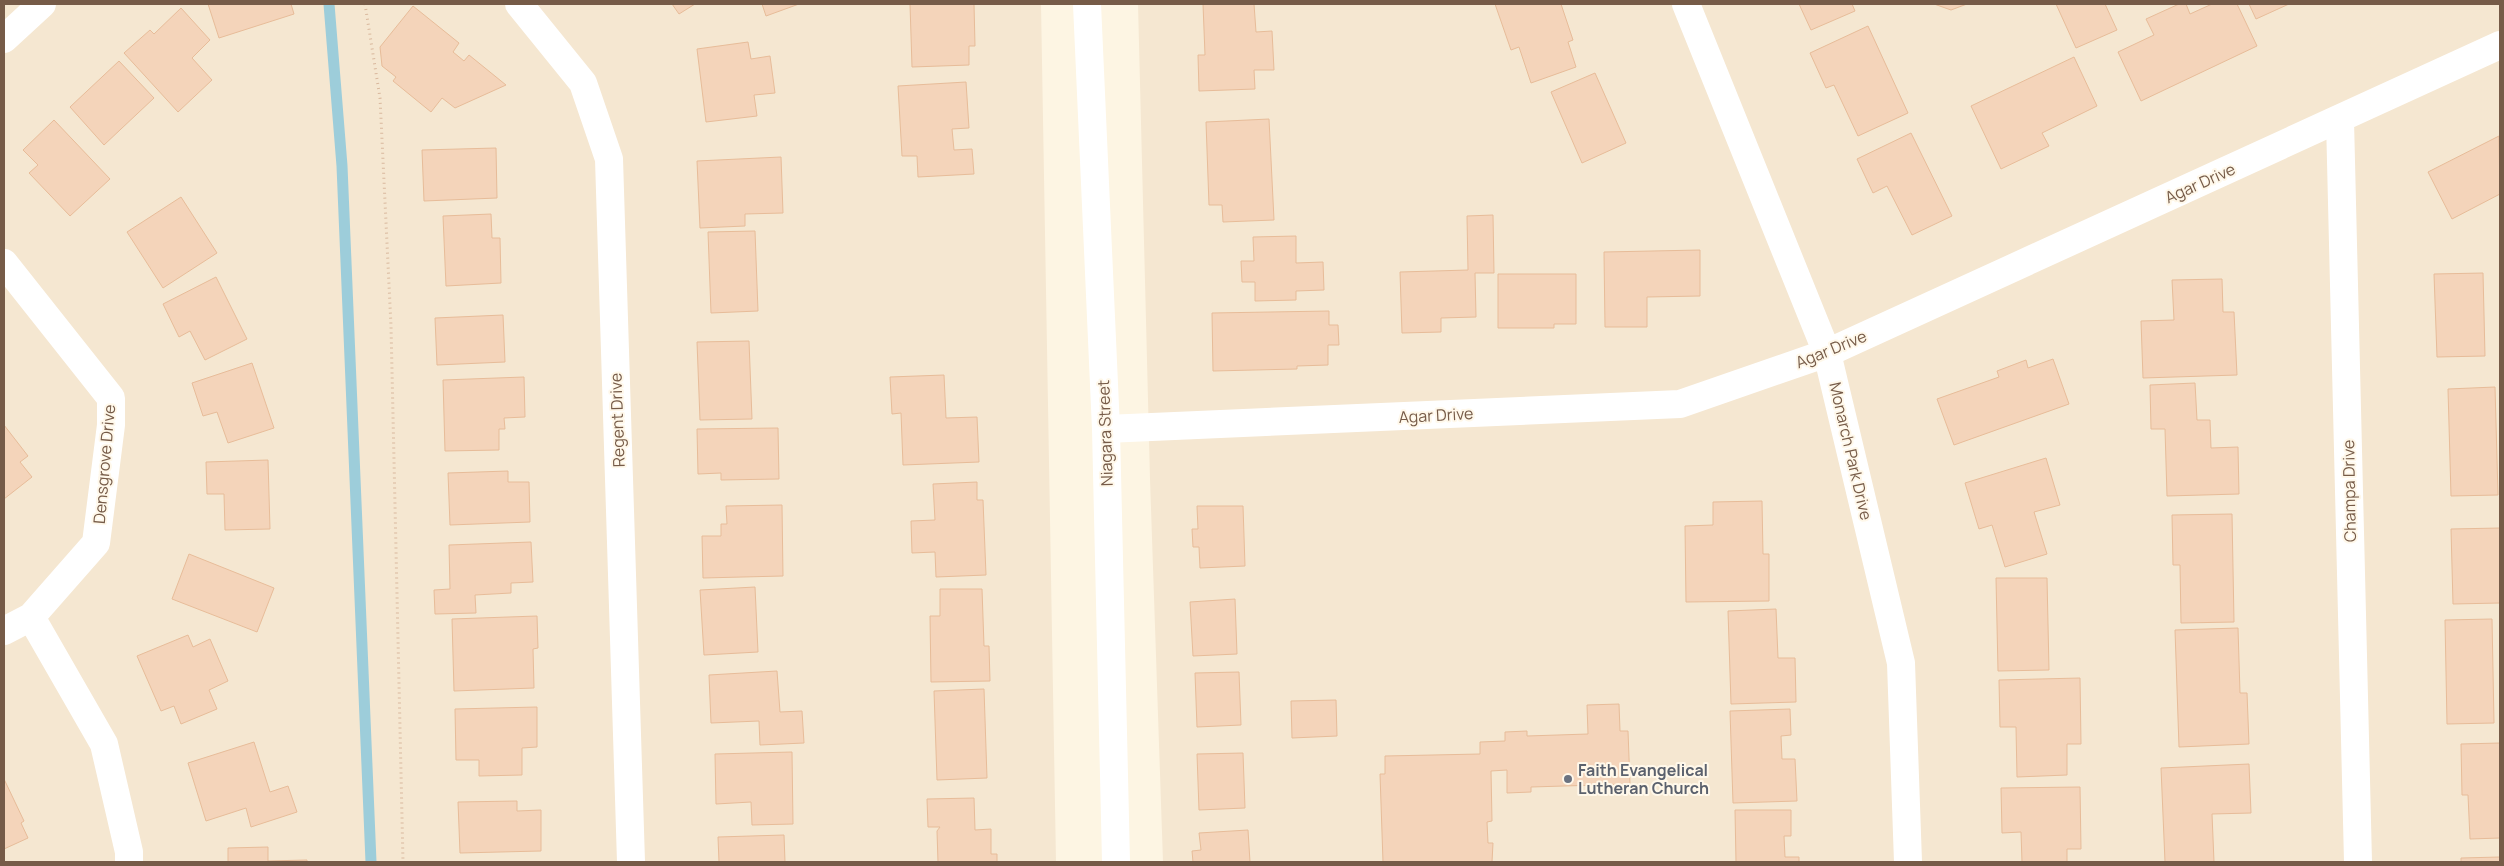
<svg xmlns="http://www.w3.org/2000/svg" width="2504" height="866" font-family="Manrope,sans-serif">
<style>
.residential{fill:#f5e7d1}
.lines{fill:none;stroke-linecap:round;stroke-linejoin:round}
.stream{stroke:#9dcdda;stroke-width:11}
.building{fill:#f4d4ba;stroke:#e7bc99}
.path{stroke:#d9b89d;stroke-width:3;stroke-dasharray:1 4;stroke-linecap:butt}
.minor{stroke:#fff;stroke-width:28}
.secondary{stroke:#fff;stroke-width:28}
.worship-dot{fill:#6b7280;stroke:#fff8ea;stroke-width:2}
.labels{text-anchor:middle;stroke-width:4;stroke-linejoin:round;paint-order:stroke}
.street-label{font-size:16px;fill:#765b48;stroke:#fff8ea}
.worship-label{font-size:16px;font-weight:bold;fill:#5b616d;stroke:#fff8ea;text-anchor:start}
</style>
<rect width="100%" height="100%" fill="#fdf5e3"/>
<path class="residential" d="M4,4H1041L1056,862H4Z
M1138,4H2500V862H1163L1150,479Z"/>
<g class="lines">
<path class="stream" d="M329,4L342,166L371,862"/>
</g>
<path class="building" d="M208,4H291L294,14L219,38Z
M672,4H695L679,14Z
M762,4H799L766,16Z
M910,4H974L975,46H969V65L912,67Z
M1203,4H1254L1256,32L1272,31L1274,70H1254L1255,89L1199,91L1198,55H1205Z
M1495,4H1561L1573,40L1568,42L1576,67L1531,83L1519,47L1511,50Z
M1799,4H1852L1855,11L1811,30Z
M1934,4H1967L1951,10Z
M2056,4H2105L2117,30L2076,48Z
M2179,4H2186L2190,14L2212,4H2237L2257,46L2141,101L2118,52L2154,35L2146,19Z
M2249,4H2289L2256,19Z
M413,6L459,43L453,52L464,61L469,55L506,85L455,108L442,98L431,112L393,81L396,77L382,66L380,47Z
M181,8L210,40L192,58L212,80L178,112L124,53L150,30L154,34Z
M1868,26L1908,113L1858,136L1834,85L1826,88L1810,53Z
M748,42L751,59L770,56L775,93L754,95L757,116L706,122L697,49Z
M2074,57L2097,106L2042,133L2049,146L2001,169L1971,106Z
M119,61L154,98L104,145L70,107Z
M1595,73L1626,143L1582,163L1551,92Z
M966,82L969,128L952,129L954,150L972,149L974,174L918,177L917,156H902L898,86Z
M1269,119L1274,220L1223,222L1222,205H1209L1206,122Z
M54,120L110,179L70,216L29,173L38,165L23,150Z
M1911,133L1952,216L1912,235L1887,186L1873,193L1857,159Z
M2499,136L2500,194L2452,219L2428,172Z
M496,148L497,198L424,201L422,150Z
M781,157L783,213L745,214V226L700,228L697,161Z
M181,197L217,253L163,288L127,232Z
M491,214L492,238H500L501,283L446,286L443,216Z
M1493,215L1494,273H1475L1476,317L1441,318V332L1402,333L1400,272L1468,270L1467,216Z
M755,231L758,311L711,313L708,232Z
M1296,236V263L1323,262L1324,290L1296,291V300L1255,301V282H1242L1241,261H1254L1253,237Z
M1700,250V296L1647,297V327H1605L1604,252Z
M2483,273L2485,356L2437,357L2434,274Z
M1498,274H1576V324H1554V328H1498Z
M216,277L247,339L205,360L190,331L179,337L163,304Z
M2222,279L2223,312H2234L2237,375L2143,378L2141,321L2174,320L2172,280Z
M1329,311V325H1338L1339,345H1328V365L1297,366V369L1213,371L1212,313Z
M503,315L505,362L437,365L435,318Z
M749,341L752,419L700,420L697,342Z
M2053,359L2069,404L1954,445L1937,399L1999,377L1997,371L2026,360L2028,368Z
M252,363L274,428L228,443L217,412L203,416L192,383Z
M944,375L946,418L977,417L979,462L903,465L901,413L892,414L890,377Z
M524,377L525,417L504,418L505,429H499V450L445,451L443,380Z
M2195,383L2197,420H2210L2211,448L2238,447L2239,494L2167,496L2165,429H2151L2150,385Z
M2495,387L2498,495L2451,496L2448,389Z
M4,425L28,456L20,462L32,477L4,499Z
M778,428L779,479L721,480V473L698,474L697,429Z
M2046,458L2060,505L2034,512L2047,554L2005,567L1992,525L1979,529L1965,483Z
M268,460L270,529L225,530L224,494H207L206,462Z
M508,471V482H529L530,522L450,525L448,473Z
M977,482V500H983L986,575L936,577L935,552L912,553L911,521L935,520L933,484Z
M1762,501L1763,554H1769V601L1686,602L1685,526L1713,525V502Z
M782,505L783,576L703,578L702,536H721V524H727L726,506Z
M1197,506H1243L1245,566L1200,568L1199,547H1193L1192,529H1198Z
M2232,514L2234,622L2181,623L2180,565H2173L2172,515Z
M2500,528V603L2453,604L2451,529Z
M531,542L533,582L511,583V593L475,595L476,613L435,614L434,590L450,589L449,545Z
M189,554L274,588L257,632L172,599Z
M1996,578H2047L2049,670L1998,671Z
M755,587L758,652L704,655L700,590Z
M940,589H982L984,646H989L990,681L931,682L930,616H940Z
M1235,599L1237,654L1193,656L1190,602Z
M1776,609L1778,658H1795L1796,702L1731,704L1728,611Z
M537,616L538,648L533,649L534,688L454,691L452,619Z
M2492,619L2494,723L2447,724L2445,620Z
M2238,628L2240,693H2247L2249,744L2179,747L2175,630Z
M188,635L193,647L210,639L228,681L209,690L217,709L181,724L174,706L161,711L137,656Z
M777,671L780,712L802,711L804,743L760,745L759,721L711,723L709,675Z
M1239,672L1241,725L1197,727L1195,673Z
M2080,678L2081,744H2067V775L2017,777L2016,727H2000L1999,680Z
M984,689L987,778L937,780L934,691Z
M1336,700L1337,736L1292,738L1291,701Z
M1619,704L1620,731H1628L1630,784L1531,787V792L1507,793V770L1491,771L1492,821L1487,822L1488,843H1493L1492,862H1383L1380,774H1385V756L1480,754V742L1505,741V732L1527,731V736L1588,734L1587,705Z
M537,707V747L522,748V775L479,776V760H456L455,709Z
M1790,709L1791,735L1781,736L1782,759H1795L1797,801L1733,803L1730,711Z
M254,742L270,792L288,786L297,812L251,827L246,808L206,821L188,763Z
M2500,743V838L2470,839L2468,795H2462L2461,744Z
M792,752L793,824L752,825L751,802L716,804L715,754Z
M1243,753L1245,808L1199,810L1197,754Z
M2249,764L2251,813L2212,814L2214,862H2165L2161,768Z
M4,779L24,821L21,823L28,838L4,849Z
M2080,787L2081,849H2067V862H2022L2021,832L2002,833L2001,788Z
M974,798L975,830L991,829V854H997V862H938L937,831L940,827H928L927,799Z
M517,801V811L541,810V851L460,853L458,802Z
M1735,810H1791V836H1784L1785,857H1799V862H1736Z
M1248,830L1250,862H1193L1192,851L1201,850L1199,833Z
M784,835L785,862H719L718,837Z
M268,847V861L307,860V862H228V848Z
M2500,857V862H2461V858Z"/>
<g class="lines">
<path class="path" d="M365,4L380,98L391,326L403,862"/>
<path class="minor" d="M519,4L583,83L609,159L631,862
M1686,4L1827,353L1901,663L1908,862
M4,39L42,4
M2340,120L2358,862
M4,263L111,398V425L96,543L31,617L4,631
M1106,429L1680,404L1827,353L2500,45
M31,617L104,744L129,852V862"/>
<path class="secondary" d="M1087,4L1106,429L1116,862"/>
</g>
<circle class="worship-dot" cx="1568" cy="779" r="5"/>
<g class="labels">
<g class="street-label">
<text transform="translate(2200 183) rotate(-24)" y="6">Agar Drive</text>
<text transform="translate(1831 349) rotate(-22)" y="6">Agar Drive</text>
<text transform="translate(1436 415) rotate(-3)" y="6">Agar Drive</text>
<text transform="translate(617 420) rotate(-92)" y="6">Regent Drive</text>
<text transform="translate(1105 433) rotate(-92)" y="6">Niagara Street</text>
<text transform="translate(1851 451) rotate(77)" y="6">Monarch Park Drive</text>
<text transform="translate(104 464) rotate(-85)" y="6">Densgrove Drive</text>
<text transform="translate(2349 491) rotate(-91)" y="6">Champa Drive</text>
</g>
<g class="worship-label">
<text x="1578" y="776">Faith Evangelical<tspan x="1578" dy="18">Lutheran Church</tspan></text>
</g>
</g>
<rect width="2504" height="866" fill="none" stroke="#765b48" stroke-width="10"/>
</svg>
